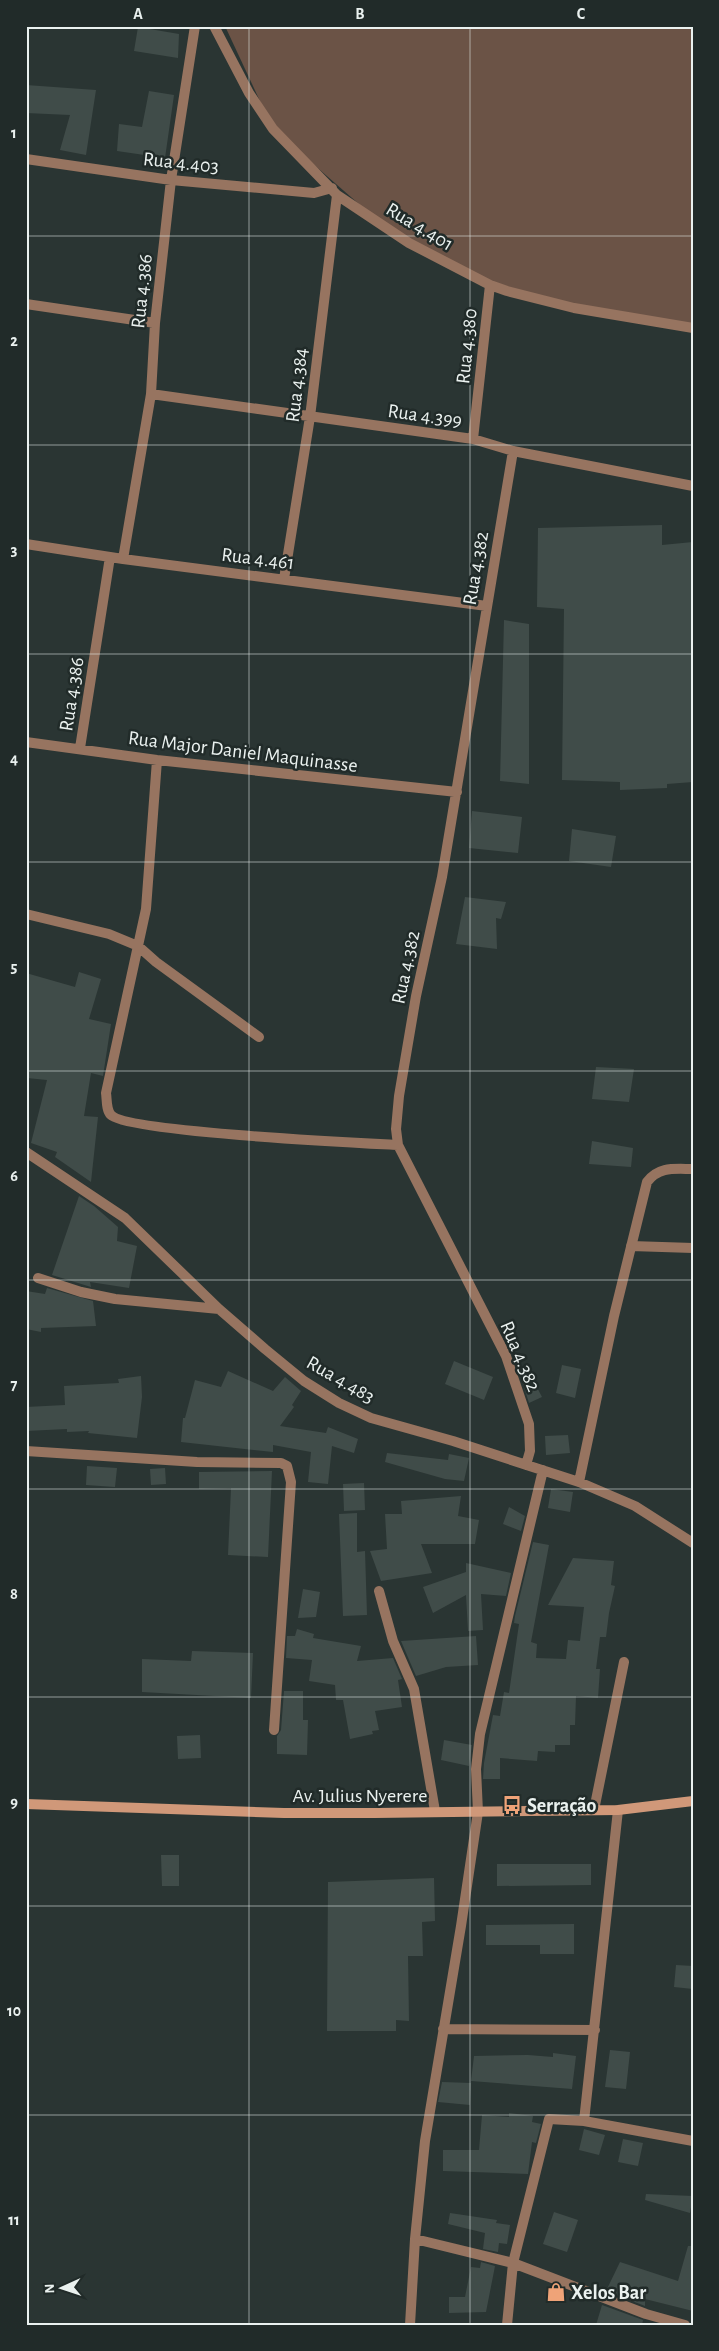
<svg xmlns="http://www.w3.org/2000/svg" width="719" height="2351" font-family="'Alegreya Sans',sans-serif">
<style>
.green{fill:#6b5346}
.building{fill:#404c49}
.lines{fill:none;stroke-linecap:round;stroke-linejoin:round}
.minor{stroke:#977460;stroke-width:10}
.secondary{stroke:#d09879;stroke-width:10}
.grid{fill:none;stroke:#eaf1ef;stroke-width:1;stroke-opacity:0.55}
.labels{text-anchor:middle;stroke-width:5;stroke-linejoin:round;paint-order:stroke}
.street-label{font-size:20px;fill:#eaf1ef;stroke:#212b29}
.poi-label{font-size:20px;font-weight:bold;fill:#eaf1ef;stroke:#212b29;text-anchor:start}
.neatline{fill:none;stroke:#eaf1ef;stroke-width:2}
.grid-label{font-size:16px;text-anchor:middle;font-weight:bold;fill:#eaf1ef}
</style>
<rect width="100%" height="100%" fill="#2a3533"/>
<path class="green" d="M225,26H693V326L507,291L383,225L273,129Z"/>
<path class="building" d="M138,27L179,34L178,58L134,51Z
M26,85L96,90L86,155L60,150L70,115L26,113Z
M149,91L174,95L165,158L117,151L119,124L142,127Z
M662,525V545L693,542V782L667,784V788L620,790V782L562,780L564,609L537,607L538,528Z
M504,620L529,624V784L500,781Z
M472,811L522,817L518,853L469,848Z
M572,829L616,836L611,867L569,861Z
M465,897L506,902L501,919L496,918L497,949L456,944Z
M79,972L101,979L89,1019L111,1024L103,1076L91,1073L84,1116L98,1117L91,1182L55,1157L57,1152L31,1143L47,1080L27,1078L28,1008H26V973L75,987Z
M596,1067L634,1069L629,1102L592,1099Z
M592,1141L633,1148L631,1167L589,1164Z
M79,1196L94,1206L118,1227L117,1241L137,1246L129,1288L90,1282L91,1287L52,1275Z
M47,1288L93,1301L96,1326L41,1328V1332L26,1329V1291L45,1294Z
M454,1361L493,1377L484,1400L445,1384Z
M562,1365L581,1369L575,1398L556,1393Z
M228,1371L273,1391L285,1377L301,1391L292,1405L294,1407L280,1426L326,1433L328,1427L358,1439L354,1453L332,1446L328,1484L308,1482L311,1452L273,1445V1452L181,1442L183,1418H185L195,1380L221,1387Z
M530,1374L542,1397L529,1403L521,1378Z
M141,1376L142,1397L137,1438L88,1433L89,1431L67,1432V1429L26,1431V1407L65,1405L64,1386L119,1383L118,1379Z
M568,1435L570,1453L546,1455L545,1436Z
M387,1453L448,1460L449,1454L469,1458L464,1481L445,1479L385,1462Z
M87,1466L117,1468L115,1487L86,1485Z
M165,1468L166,1484L151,1485L150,1469Z
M272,1471L268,1557L228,1555L231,1488L199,1489V1472Z
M364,1483L365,1510L344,1511L343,1484Z
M551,1489L573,1492L570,1512L548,1508Z
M461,1496L458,1516L479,1520L475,1544H421L432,1573L381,1581L370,1551L387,1549L385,1514H402L401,1501Z
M509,1507L525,1516L521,1531L503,1524Z
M357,1513V1552L365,1551L367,1615L343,1616L339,1514Z
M533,1542L549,1545L531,1642L537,1644L536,1658L566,1659L568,1640L580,1641L584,1607L548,1605L573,1558L614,1561L611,1585L615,1586L609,1613L606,1637H600L596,1669H600L598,1698L576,1696L575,1725H570V1745H555V1752L538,1751L537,1761L500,1758V1779H483L484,1763L493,1715L500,1716L504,1692L509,1693L519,1624L514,1623L515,1616Z
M466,1563L511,1573L506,1596L481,1594L483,1630L468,1631L466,1595L433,1613L423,1587L466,1572Z
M303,1589L320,1592L316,1617L298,1618Z
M297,1629L314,1634L313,1638L361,1646L357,1661L393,1658L402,1679L398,1680L402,1707L375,1711L379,1730L372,1731L373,1734L350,1739L343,1700H336L335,1685L309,1681L312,1660L286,1658L287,1636H295Z
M476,1636L478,1665L446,1667L416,1676L401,1641Z
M192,1651L253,1653L251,1698L142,1692V1659L191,1661Z
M284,1691H303V1720H308L307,1755L277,1754V1736L281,1730Z
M200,1735L201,1758L178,1759L177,1736Z
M444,1740L472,1745L469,1766L441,1760Z
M161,1855H179V1886H162Z
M497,1864H591V1885L497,1886Z
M434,1878L435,1921L422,1922L423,1956H408L409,2021L396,2020V2031H327L328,1882Z
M574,1924V1954H540V1945H486V1925Z
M676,1965L693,1966V1989L674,1987Z
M610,2050L630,2052L626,2089L605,2087Z
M553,2053L576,2056L572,2089L471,2081L474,2056L528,2055L553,2057Z
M442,2082L471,2083L470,2105L438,2102Z
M509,2113L533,2116L532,2122L541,2124L536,2143L532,2142L528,2174L443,2171V2150H479L482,2115L509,2117Z
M584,2129L605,2135L599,2155L579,2150Z
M623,2139L643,2143L638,2166L618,2162Z
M646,2194L693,2196L690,2213L645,2200Z
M554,2212L578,2220L567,2252L543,2244Z
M450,2213L497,2220L496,2223L510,2225L507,2244L499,2243L498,2252L483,2249L485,2233L448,2224Z
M688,2246H693V2311L645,2299V2306L606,2291L620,2262L678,2281Z
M481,2262L495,2266L486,2312L449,2313V2297H465L471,2267L480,2268Z
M602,2305L643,2320L642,2325H596Z"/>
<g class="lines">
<path class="minor" d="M214,26L249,93L273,129L337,195L409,243L490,285L507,291L574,308L693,328
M26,159L171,180L314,193L332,188
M26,304L155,323
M151,394L473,439L513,451L693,486
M473,439L490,285
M513,451L442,877L416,996L399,1096L396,1129L398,1145L506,1356L529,1424L530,1451L526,1465
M26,544L123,559L487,606
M123,559L151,394L155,323L171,180L195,26
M284,579L310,417L337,195
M26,742L157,760L457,792
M80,748L110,557
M157,760L146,909L106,1093C107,1099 106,1110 111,1115C126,1132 360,1143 398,1145
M26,914L109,934L138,946L156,962L259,1037
M26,1152L125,1218L219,1309L265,1349L304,1381L339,1403L371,1418L453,1441L579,1482L635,1506L693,1543
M631,1246L693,1248
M38,1278L81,1292L115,1299L219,1309
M26,1451L197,1462L281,1463L287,1466L291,1482L274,1730
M579,1482L614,1316L647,1182C659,1166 675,1169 693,1169
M379,1591L393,1641L414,1689L435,1811
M594,1810L624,1662
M443,2029L595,2030
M584,2121L618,1810
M415,2239L513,2263L646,2314L685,2325
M410,2325L415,2239L425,2141L461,1926L478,1812L476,1769L480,1734L543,1470
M507,2325L513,2263L549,2119L584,2121L693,2141"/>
<path class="secondary" d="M26,1804L284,1813H375L618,1810L693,1801"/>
</g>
<path class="grid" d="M249,26V2325M470,26V2325M26,236H693M26,445H693M26,654H693M26,862H693M26,1071H693M26,1280H693M26,1489H693M26,1697H693M26,1906H693M26,2115H693"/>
<defs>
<g id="bus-bare" transform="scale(1.5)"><path d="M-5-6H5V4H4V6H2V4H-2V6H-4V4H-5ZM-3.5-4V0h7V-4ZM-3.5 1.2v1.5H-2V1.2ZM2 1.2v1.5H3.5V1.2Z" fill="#efa378" stroke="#212b29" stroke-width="2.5" paint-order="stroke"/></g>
<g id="shop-bare" transform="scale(1.5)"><path d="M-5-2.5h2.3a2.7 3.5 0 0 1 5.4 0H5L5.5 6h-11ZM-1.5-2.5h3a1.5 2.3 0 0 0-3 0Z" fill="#efa378" stroke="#212b29" stroke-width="2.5" paint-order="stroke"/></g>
</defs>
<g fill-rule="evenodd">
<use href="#bus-bare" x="512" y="1805"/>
<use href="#shop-bare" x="556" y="2292"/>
</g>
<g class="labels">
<g class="street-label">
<text transform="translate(181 162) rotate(6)" y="7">Rua 4.403</text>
<text transform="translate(420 226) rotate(31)" y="7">Rua 4.401</text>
<text transform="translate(141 291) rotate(-84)" y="7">Rua 4.386</text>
<text transform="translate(466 346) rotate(-84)" y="7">Rua 4.380</text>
<text transform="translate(296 385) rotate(-83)" y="7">Rua 4.384</text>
<text transform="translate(425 415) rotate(8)" y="7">Rua 4.399</text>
<text transform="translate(258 558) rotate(7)" y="7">Rua 4.461</text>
<text transform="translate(475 568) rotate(-80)" y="7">Rua 4.382</text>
<text transform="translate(71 694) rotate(-81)" y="7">Rua 4.386</text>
<text transform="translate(243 751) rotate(7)" y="7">Rua Major Daniel Maquinasse</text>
<text transform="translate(405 967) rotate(-78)" y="7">Rua 4.382</text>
<text transform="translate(521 1356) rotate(67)" y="7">Rua 4.382</text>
<text transform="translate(341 1379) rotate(30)" y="7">Rua 4.483</text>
<text x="360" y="1802">Av. Julius Nyerere</text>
</g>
<g class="poi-label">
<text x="527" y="1812">Serração</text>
<text x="571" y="2299">Xelos Bar</text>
</g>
</g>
<rect width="719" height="2351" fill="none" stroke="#212b29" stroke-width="55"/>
<g transform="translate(62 2288) rotate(267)" stroke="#212b29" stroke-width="4" paint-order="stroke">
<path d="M0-4L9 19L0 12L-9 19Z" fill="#eaf1ef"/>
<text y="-8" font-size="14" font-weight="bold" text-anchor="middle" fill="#eaf1ef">N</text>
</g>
<rect x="28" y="28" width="664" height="2296" class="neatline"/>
<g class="grid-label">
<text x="138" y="19">A</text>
<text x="360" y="19">B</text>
<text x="581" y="19">C</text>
<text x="14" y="138">1</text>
<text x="14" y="346">2</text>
<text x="14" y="555">3</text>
<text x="14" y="764">4</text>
<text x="14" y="972">5</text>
<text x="14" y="1181">6</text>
<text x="14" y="1390">7</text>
<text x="14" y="1599">8</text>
<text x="14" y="1807">9</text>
<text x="14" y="2016">10</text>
<text x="14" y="2225">11</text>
</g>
</svg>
